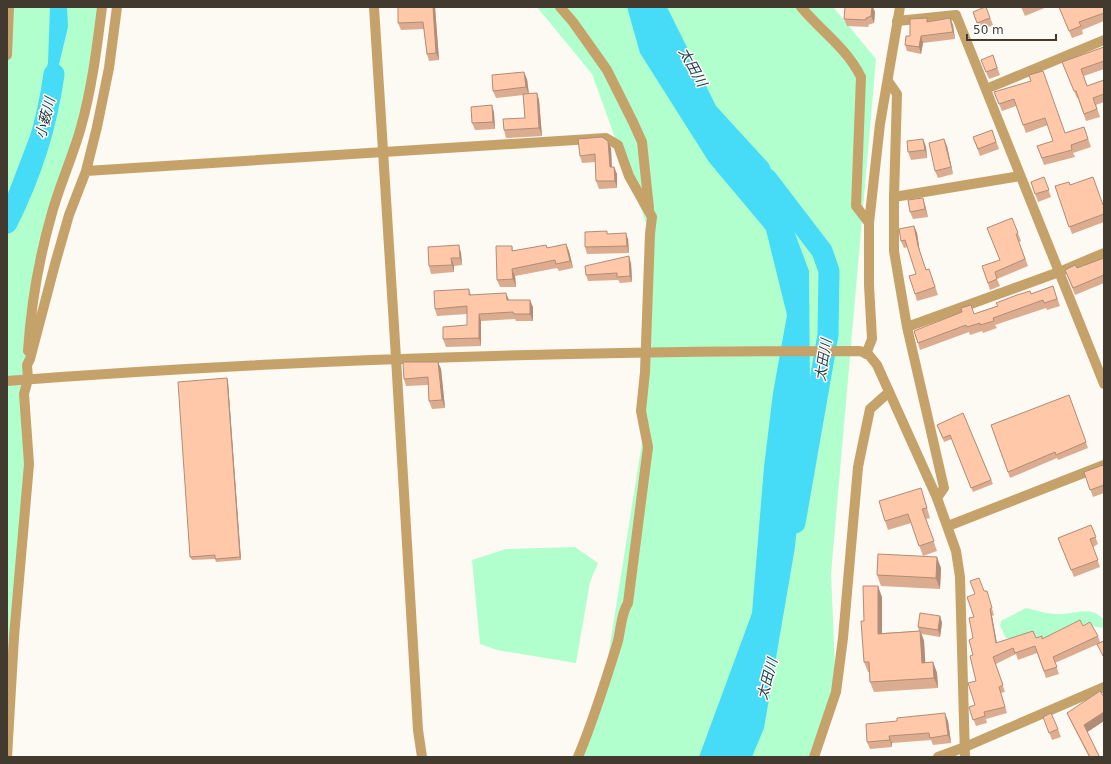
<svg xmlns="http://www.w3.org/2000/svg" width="1111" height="764" font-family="'DejaVu Sans','Noto Sans JP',sans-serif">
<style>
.green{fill:#b0ffcc}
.water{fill:#46dbf7}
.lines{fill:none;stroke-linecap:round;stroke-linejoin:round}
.river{stroke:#46dbf7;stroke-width:21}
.minor{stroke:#c5a26a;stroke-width:10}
.tertiary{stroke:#c5a26a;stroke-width:10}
.wall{fill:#dbac90}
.shaded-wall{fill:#b28c76}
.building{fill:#ffc8a8;stroke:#b28c76}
.labels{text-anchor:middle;stroke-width:3;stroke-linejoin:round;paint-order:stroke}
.water-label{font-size:14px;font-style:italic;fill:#253e43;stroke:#fff}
</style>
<rect width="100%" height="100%" fill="#fdf9f3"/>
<path class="green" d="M7,7H98L82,125L44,245L28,379L19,583L7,757Z
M537,7H833L876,59L831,574L836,692L813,757H574L604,683L646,417L641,411L650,234L592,74Z
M575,547L598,563L590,582L576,663L497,650L480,644L472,560L506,549Z
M1026,608C1038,611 1051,615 1063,614C1080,613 1092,606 1104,620V628L1091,626L1057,641L1006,638L1000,626L1001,621Z"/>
<path class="water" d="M50,7H67L68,27L50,101L7,231V196L33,128L48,63Z
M627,7H667L716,106L769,164L809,271L810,395L795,547L764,728L752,757H699L752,613L764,467L773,393L787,315L766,230L709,162L640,53Z"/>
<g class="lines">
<path class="river" d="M767,179L822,251L829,271L828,335L795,523
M7,223C31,175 47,126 54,74"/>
<path class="minor" d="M560,7L573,22L607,70L633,122L642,142L649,208
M801,7C822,32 845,46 861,77L856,206L869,223
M897,21L956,15L1104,384
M7,55L9,7
M888,81L897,94L894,197V251L907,327L944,488L937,498
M986,89L1104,40
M86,171L606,138L618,145L629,176L652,217L650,234L645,372L641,411L648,447L628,603C621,614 621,628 618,641C606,680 594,719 578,757
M894,197L1020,176
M907,327L1059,272L1104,253
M28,351C31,304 39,258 52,213C60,184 73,156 81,127C92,88 97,47 102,7
M396,358L418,730L422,757
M948,526L1104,465
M7,757L14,637L29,464L24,394L28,379L27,365L30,359L55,264L69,215L86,171L97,127L109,68L117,7
M814,757L836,692L843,638L858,467L870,409L889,392
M938,757L965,747"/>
<path class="tertiary" d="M374,7L396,358
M866,354L872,339L869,285V223L880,124L900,7
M7,381C291,359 576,351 860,351L869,355L877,365L937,498L956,551L960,577L965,757
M965,747L1104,687"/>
</g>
<path class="wall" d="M435,7L439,60L429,61L427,54L424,29L401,30L398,23Z
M986,7L993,25L980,31L973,12Z
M1021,7H1047L1025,16Z
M1059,7H1104V21L1082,30L1083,34L1072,38Z
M875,12L874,23L868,25L869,27L847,26L844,19Z
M950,18L953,25L955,39L923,43L921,54L907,51L905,45L910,36L928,21Z
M1104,47V69L1084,76L1087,86L1104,80V102L1096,105L1100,117L1086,121L1078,98H1077L1062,62Z
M993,55L1000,75L989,79L981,60Z
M527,79L529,94L537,93L539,100L542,136L506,138L504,130L525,118L523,95L496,98L493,91Z
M1031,81L1065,133L1084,127L1091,147L1073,153L1075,157L1044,165L1037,146L1053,141L1048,125L1026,133L1016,106L1002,111L994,92Z
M492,105L494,113L495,129L475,130L472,123Z
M992,130L999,149L980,156L973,137Z
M923,139L926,147L927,158L911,160L908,152Z
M947,146L953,174L938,178L935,171Z
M611,148L612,167H614L617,174V188L599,189L596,181V162L582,163L580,156Z
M1044,177L1051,197L1038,202L1031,182Z
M1070,185L1103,205H1104V222L1072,234L1055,186Z
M925,205L928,217L913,219L910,212Z
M1012,218L1021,241L1019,242L1028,266L997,279L1000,286L990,290L982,266L1000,260L987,228Z
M914,226L917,233L920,253L926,270L932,277L938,295L917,301L915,294L916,274L908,247L904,248L901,241Z
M608,234L628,239L629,253L587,254L585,247Z
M566,244L569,251L573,268L559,271L557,268L515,276L516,287H500L497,280L512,246L513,251L546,245L548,248Z
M461,253L462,265L454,266V272L431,274L429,266Z
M1104,258V283L1075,295L1065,270L1077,268Z
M631,263L632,282L620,283L618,280L588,281L586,275Z
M1053,286L1060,306L1047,310L1046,308L995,325L997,328L983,333L982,331L970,335L969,332L920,350L914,331L974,314Z
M469,289L471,295L509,300L533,307V321H516L515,319L481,321V346L446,347L443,339L467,325V314L437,316L435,309Z
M438,362L441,369L445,408L432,409L429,401L428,385L406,386L404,379Z
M227,378L228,382L241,560L216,562L215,559L192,560L190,557Z
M1069,395L1088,448L1058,460L1057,458L1010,478L991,425Z
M963,413L993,484L973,492L952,439L944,442L937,425Z
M1104,467V493L1093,497L1084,472Z
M924,498L930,518L926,519L937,551L923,556L911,523L888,530L885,521Z
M1091,525L1098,544L1093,547L1100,567L1074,577L1058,538Z
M941,568L940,589L881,586L877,575Z
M987,591L994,615L992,616L997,643L1036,638L1042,639L1083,626L1098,636L1100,642L1104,641V659L1098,644L1055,663L1059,674L1046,678L1037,653L1018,660L1016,654L996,664L1005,692L1001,693L1007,713L986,719L987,723L976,726L969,707L975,705L976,681L973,655L974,617L975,594Z
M882,597V633L919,631L918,627L940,616L942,623L940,637L922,634L924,641L925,663L933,662L937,673L938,688L874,692L870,682L869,672H868L864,662V621Z
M1104,697V721L1087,732L1100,757H1089L1070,720L1067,713Z
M1043,717L1058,729L1061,737L1052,740Z
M948,721L951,743L933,745L931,740L892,743V747L870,749L867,742Z"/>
<path class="shaded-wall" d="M433,7H435L439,60L436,53Z
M872,7H873L875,12L874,23L871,16Z
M950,18L953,25L955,39L953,32Z
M921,36L923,43L921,54L919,47Z
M524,72L527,79L529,95L526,87Z
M537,93L539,100L542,136L539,128Z
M492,105L494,113L495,129L493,122Z
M923,139L926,147L927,158L925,150Z
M944,139L947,146L953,174L951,167Z
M608,141L611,148L612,174L610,167Z
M614,167L617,174V188L615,181Z
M923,198L925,205L928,217L925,209Z
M914,226L917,233L920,253L918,246Z
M626,233L628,239L629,253L627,246Z
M566,244L569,251L573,268L570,261Z
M459,245L461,253L462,265L460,258Z
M629,256L631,263L632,282L630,276Z
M451,258L454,266V272L452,265Z
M512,269L515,276L516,287L513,279Z
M506,293L509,300H507Z
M530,300L533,307V321L530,314Z
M479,314L481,321V346L479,338Z
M438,362L441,369L445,408L442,400Z
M227,378L228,382L241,560L240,557Z
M937,557L941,568L940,589L936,578Z
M878,586L882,597V644L878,634Z
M990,609L992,616L998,650L996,643Z
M940,616L942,623L940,637L938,630Z
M920,631L924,641L926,673L922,663Z
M933,662L937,673L938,688L934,678Z
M1104,712V721L1086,733L1084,725Z
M945,713L948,721L951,743L948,735Z
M889,736L892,743V747L890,740Z"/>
<path class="building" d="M398,7H433L436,53L427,54L423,22L398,23Z
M845,7H872L871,16L866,18V20L844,19Z
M985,7H986L990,18L977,23L973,12Z
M1059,7H1104V13L1079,22L1081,26L1069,31Z
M927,18V22L950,18L953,32L921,36L919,47L905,45L906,36H910V19Z
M1104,47V61L1081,69L1087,86L1104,80V94L1093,98L1097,109L1084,114L1076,91H1074L1062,62Z
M993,55L997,68L986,72L981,60Z
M1043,71L1065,133L1084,127L1088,139L1071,145L1072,150L1042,158L1037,146L1053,141L1045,118L1023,125L1014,99L999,104L994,92L1031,81L1029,75Z
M524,72L526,87L493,91L492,75Z
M537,93L539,128L504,130L503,119L525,118L523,94Z
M492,105L493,122L472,123L471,107Z
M992,130L996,142L978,149L973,137Z
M602,137L608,141L610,167H614L615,181H596L595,154L580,156L578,139Z
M923,139L925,150L908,152L907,141Z
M944,139L951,167L935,171L929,143Z
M1044,177L1049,190L1035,194L1031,182Z
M1093,177L1103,205H1104V214L1069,227L1055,186L1069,182L1070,185Z
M923,198L925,209L910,212L908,200Z
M1012,218L1018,233L1016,234L1025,259L995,272L997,279L988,283L982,266L1000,260L987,228Z
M914,226L918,246L926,270L929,269L935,287L915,294L909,276L916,274L905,240L901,241L899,229Z
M607,231V234L626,233L627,246L585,247V232Z
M566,244L570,261L556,264L555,260L512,269L513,279L497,280L496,246H512V251L546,245L547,248Z
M459,245L460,258H451L452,265L429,266L428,247Z
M629,256L630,276L617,277V273L586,275L585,266Z
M1104,258V275L1073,288L1065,270L1075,265L1077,268Z
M1053,286L1057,299L1044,303L1043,300L993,318L994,321L980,325V323L967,327L966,325L918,343L914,331L962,312L961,308L971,305L974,314L998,306L996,303L1017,295L1030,291L1031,294Z
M469,289V295L506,293L507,300H530V314H514L513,312L479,314V338L443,339V327L467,325V306L435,309L434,291Z
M403,362H438L442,400L429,401L428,377L404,379Z
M227,378L240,557L215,559V555L190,557L178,382Z
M1069,395L1086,442L1056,455L1055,452L1008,472L991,425Z
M963,413L991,480L971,488L950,435L943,438L937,425Z
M1103,465L1104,467V485L1090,490L1084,472Z
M921,488L927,508L922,509L934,541L919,546L908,514L885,521L879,501Z
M1091,525L1096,537L1090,539L1098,560L1071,570L1058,538Z
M878,554L937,557L936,578L877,575Z
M979,578L984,591H987L992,608L990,609L996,643L1033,631L1036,638L1042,636V639L1080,620L1083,626L1090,622L1098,636L1053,657L1057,667L1044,671L1035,646L1015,653L1013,648L993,657L1003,685L999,687L1005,707L984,712L985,716L973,720L969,707L975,705L968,683L976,681L970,656L973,655L969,640L973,638L969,618L974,617L967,597L975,594L970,581Z
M863,586H878V634L920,631L922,663L933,662L934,678L870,682L869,662H864L861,621H864Z
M920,613L940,616L938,630L918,627Z
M1104,641V655L1103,656L1097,644Z
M1100,691L1104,697V712L1084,725L1099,756L1097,757H1090L1067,713Z
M945,713L948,735L930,738L929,733L889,736L890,740L867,742L866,724L897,721V718Z
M1051,713L1058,729L1049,733L1043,717Z"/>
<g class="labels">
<g class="water-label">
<text transform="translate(693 67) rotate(61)" y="5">太田川</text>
<text transform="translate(45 118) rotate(-76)" y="5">小薮川</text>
<text transform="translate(823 360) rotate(-81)" y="5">太田川</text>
<text transform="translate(767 679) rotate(-75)" y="5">太田川</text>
</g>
</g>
<rect width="1111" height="764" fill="none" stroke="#423a2f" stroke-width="16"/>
<path d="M967 34v6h89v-6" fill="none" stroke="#423a2f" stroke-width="2"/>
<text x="973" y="34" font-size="12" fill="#423a2f" stroke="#ffffff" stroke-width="3" paint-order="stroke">50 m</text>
</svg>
